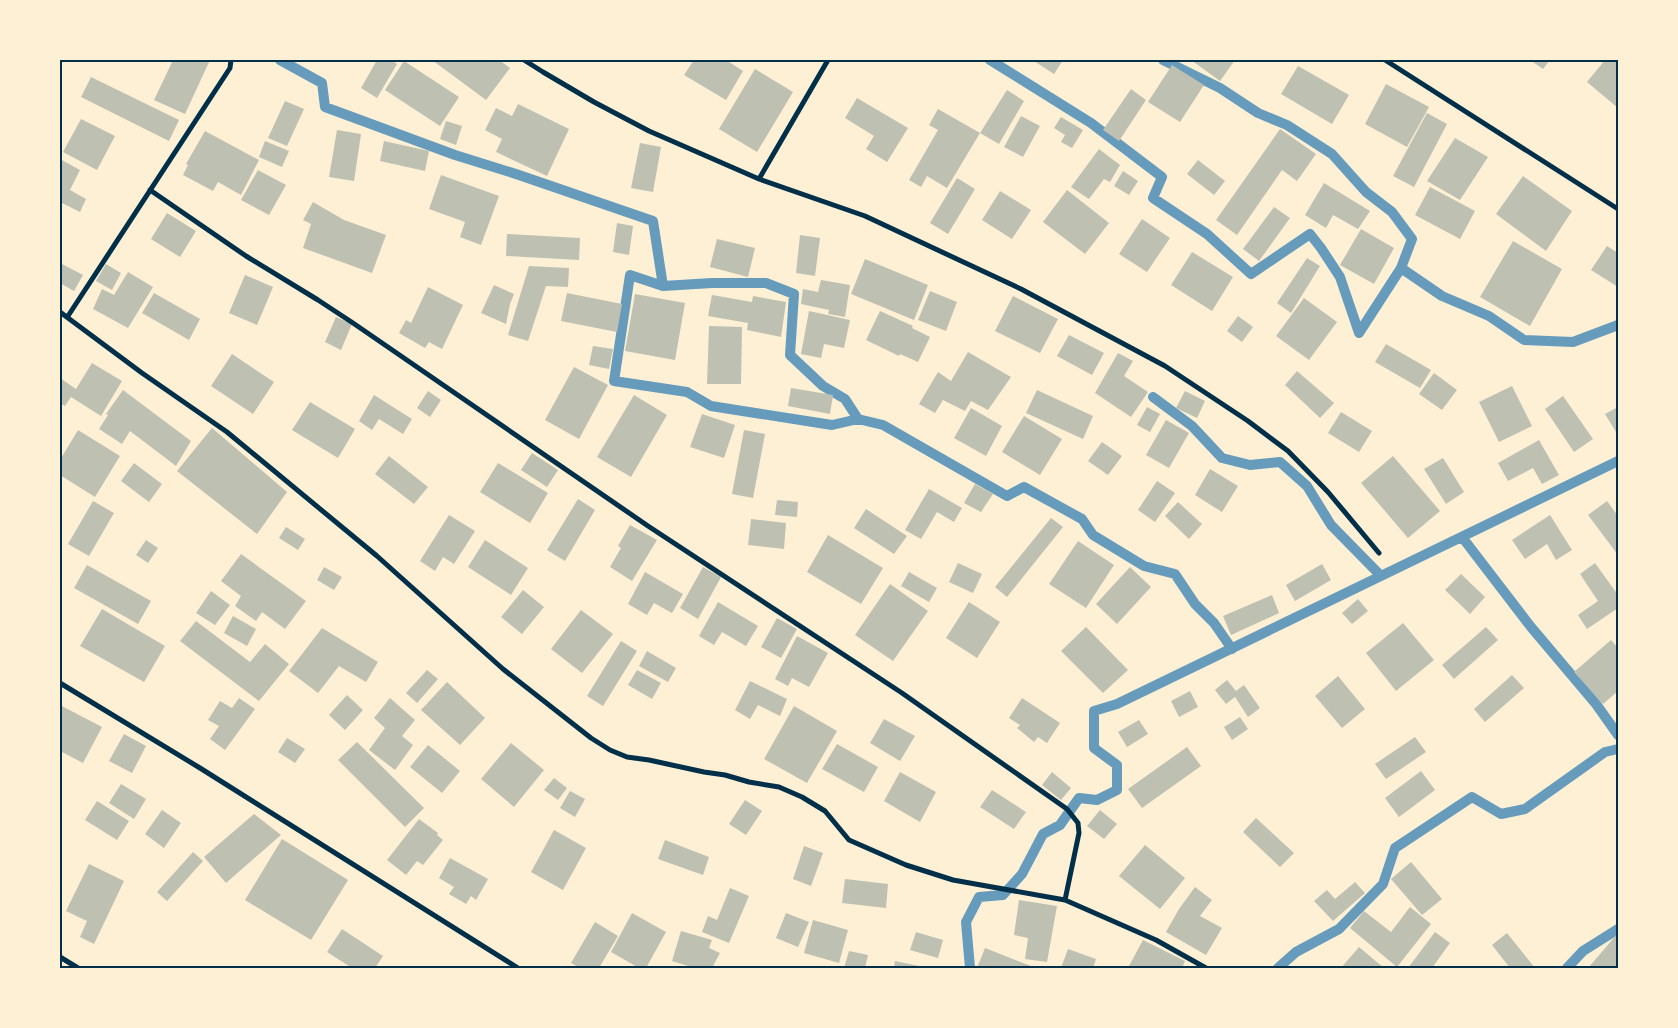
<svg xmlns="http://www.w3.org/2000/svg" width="1678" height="1028" font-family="Ubuntu,sans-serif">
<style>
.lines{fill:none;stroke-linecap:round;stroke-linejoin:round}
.stream{stroke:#669bbc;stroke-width:10}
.building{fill:#bec0b2}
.minor{stroke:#003049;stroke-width:5}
.neatline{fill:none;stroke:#003049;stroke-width:2}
</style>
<rect width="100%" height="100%" fill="#fdf0d5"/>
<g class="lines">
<path class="stream" d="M280,60L322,83L325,107L455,155L516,174L653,221L663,286L712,283H766L794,294L790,355L823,386L845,399L858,419
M990,60L1091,123L1162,177L1153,198L1207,234L1251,274L1310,234L1321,248L1340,277L1359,333L1401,268L1412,239L1392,212L1366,192L1332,154L1287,125L1258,113L1220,88L1163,60
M1401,268L1442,296L1489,316L1524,340L1573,342L1618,325
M663,286L630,275L614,381L687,392L711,406L832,425L858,419L883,425L1007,496L1024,487L1082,519L1093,535L1144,566L1175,574L1195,604L1214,623L1232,649
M1153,397L1192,426L1222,458L1250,465L1280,462L1307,486L1331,525L1381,576
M1462,537L1531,627L1596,704L1618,735
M970,968L966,922L979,897L1003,895L1022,874L1043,834L1060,825L1079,798L1097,800L1117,790V765L1094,748V711L1117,704L1618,461
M1278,968L1296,952L1339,929L1383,884L1395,848L1472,797L1501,814L1525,809L1605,752L1618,749
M1567,968L1583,951L1618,929"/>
</g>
<path class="building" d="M173,60H210L185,114L154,100Z
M377,60H391L397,64L377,98L361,88Z
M432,60H499L510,68L486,100Z
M694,60H726L743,71L726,100L684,75Z
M1035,60H1063L1054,74L1034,61Z
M1191,60H1235L1220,81Z
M1530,60H1550L1543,69Z
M1605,60H1618V108L1587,82Z
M404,61L459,97L440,126L385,90Z
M1172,65L1204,85L1180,122L1148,102Z
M1298,66L1349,95L1332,124L1281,94Z
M755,69L793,92L757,152L719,129Z
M91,77L179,120L169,141L81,97Z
M1386,84L1429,107L1407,147L1365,124Z
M1131,89L1146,100L1119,141L1103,130Z
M1007,90L1024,101L999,144L980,133Z
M857,98L908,128L887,162L866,149L874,136L845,118Z
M285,101L304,109L287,146L268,138Z
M518,104L569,129L547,176L496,152L502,139L485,130L496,108L512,116Z
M938,109L980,133L947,188L927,176L921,187L909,180L938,130L929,125Z
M1427,113L1447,124L1414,187L1393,176Z
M1021,116L1040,126L1023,157L1004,147Z
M1061,117L1083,130L1072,148L1061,142L1065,135L1054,128Z
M81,119L115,136L97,170L63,152Z
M446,121L462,126L456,145L440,139Z
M1280,129L1316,154L1297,181L1282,170L1237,235L1216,220Z
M337,130L361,134L354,181L329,177Z
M205,131L259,160L241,195L218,182L213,191L183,175L188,165L186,164Z
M1455,138L1488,157L1460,200L1427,181Z
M265,141L289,151L282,167L259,157Z
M384,141L429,151L425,171L380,161Z
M640,143L661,147L653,192L631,188Z
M1099,149L1120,165L1110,182L1104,179L1089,199L1071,187Z
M60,159L80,170L70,190L86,199L80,212L60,202Z
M1198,160L1225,181L1214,195L1187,174Z
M258,170L286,185L269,215L241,200Z
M1123,171L1138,181L1129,195L1114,186Z
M441,175L499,196L481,245L460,237L465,222L429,209Z
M1523,176L1572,211L1546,251L1496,214Z
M957,178L975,189L948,234L930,223Z
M1324,183L1370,211L1358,229L1333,215L1326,228L1305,215Z
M1430,187L1475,211L1460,239L1415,215Z
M1067,190L1109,223L1085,254L1043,222Z
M1000,191L1031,210L1012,239L982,220Z
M313,202L344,220L386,235L372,273L303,248L311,224L303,220Z
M1274,207L1290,218L1259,261L1243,249Z
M167,213L196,231L180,257L151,239Z
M1142,219L1170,238L1147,272L1119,254Z
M617,223L633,226L629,255L613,252Z
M1361,229L1394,248L1374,284L1340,265Z
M507,234L580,238L579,260L506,256Z
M800,235L820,238L815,276L796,273Z
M717,239L755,248L748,277L710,267Z
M1513,241L1562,269L1530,326L1480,297Z
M1607,246L1618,253V287L1591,270Z
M1192,252L1233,277L1212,311L1171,285Z
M1307,258L1320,266L1291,313L1277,303Z
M865,259L928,285L914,320L851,294Z
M60,263L83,275L74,291L60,283Z
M106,264L121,273L112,290L96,281Z
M529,266L569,268L568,287L546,286L528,341L508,335Z
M128,272L153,287L128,328L93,309L102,289L114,295Z
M245,275L273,287L257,325L229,313Z
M821,280L850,285L845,317L828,314L829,310L801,304L803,289L818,292Z
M494,285L514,294L510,304L506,324L481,313Z
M428,287L463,305L442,349L429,342L425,348L399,333L406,320L411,323Z
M930,291L957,302L946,331L918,320Z
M154,293L200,319L189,340L142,313Z
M567,293L622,304L617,332L561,321Z
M635,294L685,303L675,360L625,351Z
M712,295L752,302L753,296L786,302L781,337L747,330L748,323L708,316Z
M1013,296L1058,319L1040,353L995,331Z
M1304,298L1337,322L1309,360L1276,336Z
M809,311L850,320L844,348L824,344L821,358L801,354Z
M880,311L913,326L912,328L930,337L918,362L900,354L899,356L866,340Z
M1238,316L1253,327L1242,342L1227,331Z
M336,317L352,324L341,350L325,342Z
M709,326L742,327L741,384H707Z
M1069,335L1104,353L1092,375L1057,356Z
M1386,344L1431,370L1420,388L1375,362Z
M593,346L613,349L609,369L589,365Z
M968,352L1011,377L988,410L971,401L965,411L943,400L935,413L919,404L938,372L951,381Z
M1118,353L1133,361L1124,376L1148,392L1131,417L1095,393Z
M232,354L274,382L253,414L211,386Z
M92,363L122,381L101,416L71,397L65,406L60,403V378L76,389Z
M574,367L608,385L579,439L545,420Z
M1297,371L1334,403L1320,418L1285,385Z
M1434,373L1457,390L1442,410L1419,394Z
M1512,386L1532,426L1499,442L1479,402Z
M791,388L833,395L830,414L788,406Z
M123,390L191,441L176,466L130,431L122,444L99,429L108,415L106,414Z
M1037,390L1093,416L1083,439L1026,413Z
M428,391L441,400L430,417L417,408Z
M1185,391L1205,401L1197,418L1176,408Z
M374,395L412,419L403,434L379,419L372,430L359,421Z
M634,395L667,415L631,477L597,457Z
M1563,396L1593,439L1574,452L1545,409Z
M310,402L355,429L338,458L292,430Z
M1147,407L1160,414L1150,432L1137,425Z
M1618,407V430L1616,432L1605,414Z
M971,408L1002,426L986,456L954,438Z
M1341,412L1372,431L1359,452L1328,433Z
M702,414L735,425L724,458L690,447Z
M1024,416L1062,439L1040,475L1002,452Z
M1166,420L1189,433L1169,468L1146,455Z
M212,428L287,492L257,534L177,471Z
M78,430L120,456L95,497L60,475V460Z
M744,430L765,434L753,498L732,494Z
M1539,440L1559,475L1542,484L1533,468L1508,481L1498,463Z
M1102,442L1122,456L1108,475L1088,461Z
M532,453L558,470L547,487L521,470Z
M389,456L428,487L414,504L375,474Z
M1393,456L1440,511L1408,538L1361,483Z
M1443,458L1464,492L1446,504L1424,469Z
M134,463L162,484L149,502L121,481Z
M498,463L548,493L530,523L480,492Z
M1210,469L1238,486L1222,512L1195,495Z
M1157,481L1175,493L1155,522L1138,510Z
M975,484L993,494L981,512L964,503Z
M929,489L962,508L954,522L937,512L921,539L905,530Z
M578,499L595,510L565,561L547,550Z
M777,500L798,502L797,517L775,515Z
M93,501L114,513L89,556L68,544Z
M1607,501L1618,516V555L1588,515Z
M1178,502L1202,524L1189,539L1165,516Z
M866,509L907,536L894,554L854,528Z
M449,515L475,531L454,564L443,557L435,571L420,561Z
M1550,515L1572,550L1556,560L1547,544L1525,559L1512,540Z
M1051,518L1063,527L1007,597L995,587Z
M751,519L786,523L784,549L748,545Z
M630,525L657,540L632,581L610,567L621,548L618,546Z
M286,527L305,539L298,550L279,538Z
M828,535L883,568L861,604L807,572Z
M146,540L158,548L148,563L136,555Z
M485,540L528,568L511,595L468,567Z
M1078,541L1114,565L1086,608L1049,584Z
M241,554L306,601L285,629L262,612L256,621L235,606L241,596L221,581Z
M958,563L982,574L973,593L949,582Z
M1595,563L1618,595V608L1587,629L1578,615L1598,601L1580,574Z
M1322,564L1331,580L1295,601L1286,585Z
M87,565L151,601L138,624L74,588Z
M324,567L342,577L334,590L317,580Z
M703,567L721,577L698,619L680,608Z
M1130,567L1151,587L1117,624L1096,604Z
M645,572L683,594L672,613L654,603L647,615L628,604Z
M909,572L937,588L929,602L901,586Z
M1461,574L1485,597L1470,614L1445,590Z
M890,584L928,611L893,661L855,635Z
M523,590L544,607L522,634L501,617Z
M211,591L230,605L215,625L196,613Z
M1272,595L1279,613L1231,635L1223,616Z
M1358,599L1368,611L1352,624L1342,613Z
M718,602L758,626L746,646L722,632L714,645L699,636Z
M969,602L1000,622L977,658L946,638Z
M102,609L165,646L144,682L80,646Z
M581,610L613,634L582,673L551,649Z
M233,616L256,629L247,646L224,633Z
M777,618L797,629L781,658L761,647Z
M196,621L250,662L265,644L289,664L259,701L180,641Z
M1403,623L1434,660L1396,691L1366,653Z
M1086,627L1128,670L1103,693L1061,651Z
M1486,627L1498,640L1454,679L1442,665Z
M322,628L378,662L366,682L339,666L318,693L289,671Z
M797,636L828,653L809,687L792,678L788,686L775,679Z
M1611,640L1618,648V691L1603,704L1574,672Z
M621,641L637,651L603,706L587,696Z
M647,651L676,668L668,682L639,666Z
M427,670L438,679L417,703L406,693Z
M637,670L661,683L652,699L628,685Z
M1512,675L1524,688L1485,722L1474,709Z
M1338,676L1365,709L1342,728L1315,696Z
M1227,680L1236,691L1244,685L1260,708L1248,717L1235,697L1226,704L1215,690Z
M750,681L787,699L780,716L758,705L750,719L735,710Z
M447,682L485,718L460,745L421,710Z
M1190,691L1198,707L1179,717L1171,701Z
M347,695L363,710L345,730L329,715Z
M239,698L255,709L225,750L210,739L219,726L208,720L220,701L232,708Z
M390,698L415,720L402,736L413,745L395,770L369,750L385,728L374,718Z
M1022,698L1060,723L1047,743L1038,737L1034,742L1017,728L1020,725L1009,718Z
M60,705L102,727L83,763L60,751Z
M794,706L837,731L807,783L764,759Z
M1240,717L1248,729L1232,740L1224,727Z
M884,719L915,736L900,761L870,743Z
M1139,720L1148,734L1127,747L1118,732Z
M124,734L146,746L132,773L109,761Z
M1415,737L1426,752L1386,779L1375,764Z
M287,738L305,749L295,763L278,752Z
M357,742L424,808L405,827L338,760Z
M511,743L544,770L514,807L481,779Z
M837,744L878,767L864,792L822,769Z
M428,745L460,771L442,793L410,767Z
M1187,747L1201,766L1142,808L1128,789Z
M1421,771L1435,790L1399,817L1385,798Z
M900,772L936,792L920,822L884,801Z
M1052,772L1071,788L1061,800L1042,785Z
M554,778L567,788L558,800L544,790Z
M121,784L146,799L134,819L109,803Z
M992,790L1026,812L1014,829L980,807Z
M570,791L585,799L575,817L560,808Z
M745,800L762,811L746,835L729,824Z
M97,801L129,821L117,840L85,820Z
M162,810L181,823L164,848L145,834Z
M1100,810L1117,824L1104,839L1087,826Z
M254,814L281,835L226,883L204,857Z
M1256,818L1294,853L1280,867L1243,832Z
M419,819L438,833L437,835L443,840L423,865L417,861L406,875L387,860Z
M554,830L586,848L563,890L531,872Z
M282,839L348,880L311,940L245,900Z
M665,840L709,857L703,875L658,859Z
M1145,845L1185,878L1160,909L1119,876Z
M804,846L823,853L811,886L793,879Z
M193,852L203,861L167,901L157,892Z
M450,858L488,879L476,900L471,896L466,904L449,894L454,887L439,878Z
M1411,862L1442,899L1422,915L1391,879Z
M89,864L124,881L94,944L80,937L87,921L66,911Z
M845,879L888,884L886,908L842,903Z
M1355,882L1365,893L1333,921L1314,901L1327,890L1335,899Z
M1195,887L1212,900L1200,916L1222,928L1206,955L1166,932L1179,909Z
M730,888L749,896L729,943L702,932L708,916L717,920Z
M1019,900L1057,906L1047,962L1025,959L1028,938L1014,935Z
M1410,907L1431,924L1397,967L1350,928L1364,911L1391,932Z
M632,913L666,932L646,968H639L611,952Z
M786,913L809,922L798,947L776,938Z
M813,920L848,930L839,963L804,953Z
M595,922L618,936L599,968H580L571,963Z
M342,929L383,956L375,968H352L327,952Z
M681,931L712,940L709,948L720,953L712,968H687L688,966L672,961Z
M916,932L943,940L938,958L910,950Z
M1435,932L1450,943L1432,968H1408Z
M1507,933L1535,968H1510L1492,945Z
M1618,933V966L1617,968H1588Z
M1143,940L1185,961L1182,968H1133L1129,966Z
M1359,947L1384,968H1341Z
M985,948L1036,968H977Z
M1068,949L1096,959L1093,968H1061Z
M849,951L868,955L865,968H844Z
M895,961L924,967V968H894Z"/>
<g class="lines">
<path class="minor" d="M524,60L543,72L594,102L649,131L759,179L865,216L1021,289L1165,366L1248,421L1288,451L1328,492L1379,553
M1385,60L1618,209
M759,179L828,60
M150,190L246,256L318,300L353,323L648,526L902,693L1067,809L1078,823L1079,833L1065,900
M60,312L142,373L227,432L377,556L503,669L591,738L610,750L627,757L649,760L704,772L725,775L749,782L779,787L802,797L825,811L849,840L906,865L953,880L1065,900L1156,940L1206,968
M68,316L230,68L231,60
M60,683L200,768L518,968
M60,957L78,968"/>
</g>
<rect width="1678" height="1028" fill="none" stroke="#fdf0d5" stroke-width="122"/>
<rect x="61" y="61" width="1556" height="906" class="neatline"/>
</svg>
